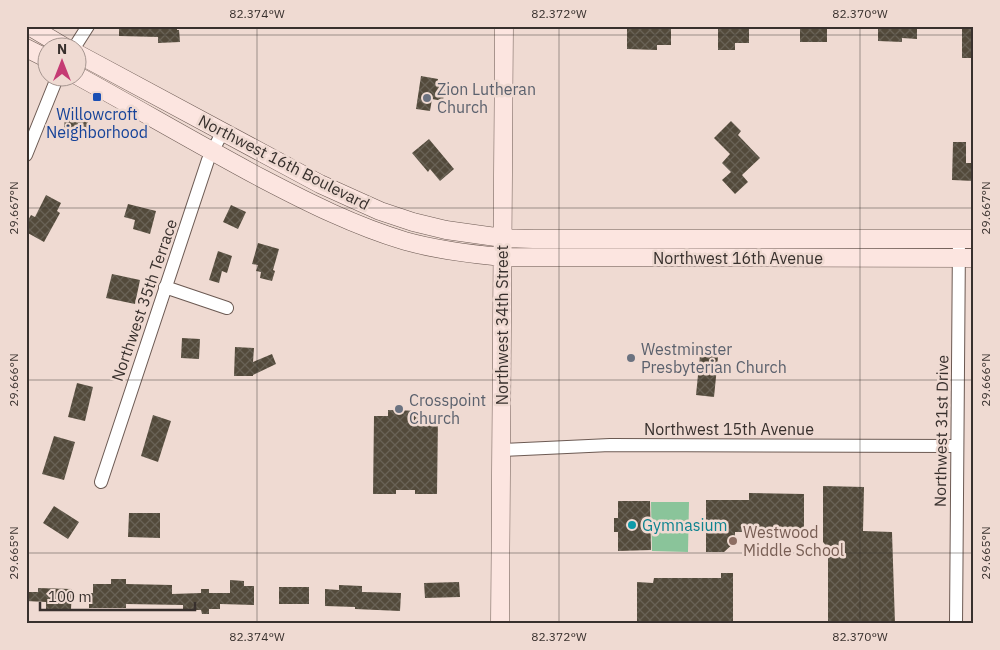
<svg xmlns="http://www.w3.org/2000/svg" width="1000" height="650" font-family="'IBM Plex Sans',sans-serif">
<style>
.pitch{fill:#8ac49a}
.building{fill:url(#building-cross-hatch)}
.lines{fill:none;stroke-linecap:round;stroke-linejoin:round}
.street-casing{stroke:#6c5a53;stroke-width:14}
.secondary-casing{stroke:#6c5a53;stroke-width:19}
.street{stroke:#fff;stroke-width:12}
.secondary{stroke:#fce5e0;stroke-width:18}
.ticks{fill:none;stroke:#38302d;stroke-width:1;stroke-opacity:0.45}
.transit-dot{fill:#1a4fb4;stroke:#efdad2;stroke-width:2}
.worship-dot{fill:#6b7280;stroke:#efdad2;stroke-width:2}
.culture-dot{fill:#0f9aa8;stroke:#efdad2;stroke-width:2}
.education-dot{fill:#8d6e63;stroke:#efdad2;stroke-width:2}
.labels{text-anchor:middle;stroke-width:5;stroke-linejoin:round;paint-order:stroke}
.worship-label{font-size:16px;fill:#5b616d;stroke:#efdad2;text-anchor:start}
.transit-label{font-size:16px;fill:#164399;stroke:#efdad2}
.street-label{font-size:16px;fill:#38302d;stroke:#efdad2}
.culture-label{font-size:16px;fill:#0d838f;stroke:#efdad2;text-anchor:start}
.education-label{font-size:16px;fill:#785e54;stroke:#efdad2;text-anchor:start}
.neatline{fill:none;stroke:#38302d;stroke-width:2}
.ticks-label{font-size:12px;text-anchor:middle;fill:#38302d}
</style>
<defs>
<pattern id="building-cross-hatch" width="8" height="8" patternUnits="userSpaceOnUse" patternTransform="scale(1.25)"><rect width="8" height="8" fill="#534a3b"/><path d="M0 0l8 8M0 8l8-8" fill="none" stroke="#696256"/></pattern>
</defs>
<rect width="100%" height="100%" fill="#efdad2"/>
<path class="pitch" d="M651,502H689L688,552L652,551Z"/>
<path class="building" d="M119,26H177V30H179L180,42L158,43V37L119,36Z
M627,26H671V45H657V50L627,49Z
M718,26H749V43H735V50H718Z
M800,26H827V42H800Z
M878,26H917V39L902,38V42L878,41Z
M962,26H974L972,58H962Z
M421,76L438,79L437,85L445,86L443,101L432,99L430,111L416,109Z
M65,115H88V131H64Z
M731,121L741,131L738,135L760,158L742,175L748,182L735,194L722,180L731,172L722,163L730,154L714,138Z
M429,139L454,169L440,181L430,169L428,172L412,153Z
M953,142H966V163H974V181L952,180Z
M46,195L61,203L57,211L60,213L44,242L26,232V224L31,215L35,217Z
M128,204L156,211L150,234L133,229L135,220L124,217Z
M231,205L246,212L238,229L223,222Z
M258,243L279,249L273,270L275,271L272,281L260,278L261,272L256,271L258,265L252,264Z
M218,251L232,256L227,273L222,271L219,283L209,280Z
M112,274L140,280L135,304L106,298Z
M182,338L200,339L199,359L181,358Z
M235,347L254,348L253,362L272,354L276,364L253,375V376H234Z
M700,355L718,357L714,397L696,395Z
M77,383L93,387L85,421L68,417Z
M388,410L423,411V417H438L437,494H415V490H396V494H373L374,416H388Z
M153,415L171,421L158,462L141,456Z
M54,436L75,442L64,480L42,474Z
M823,486L864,487L863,531L892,532L895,624H828V548L823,542Z
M749,493L804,494V532H735V542L724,552H706V500H749Z
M618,501H650L651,550L618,551V532H614V518H618Z
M54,506L79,522L68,539L43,523Z
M129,513H160V538L128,537Z
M721,573H733V624H637V582L653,583L654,578H721Z
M111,579H126V584L172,585V594L201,593V589H209V593H230V580L244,581V586H254V605L220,604V609H209V614H202L201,610H183V605L126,604V608H89V593H93V584H111Z
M459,582L460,597L425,598L424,583Z
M339,585L362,586V592L401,593L400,611L355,609V607L325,606V589L339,590Z
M279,587H309V604H279Z
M38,588L72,589L71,609H46V602L26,601V592H38Z"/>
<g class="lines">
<g class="street-casing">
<path id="street" d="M74,48L88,26
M26,155L57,78
M165,287L227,308
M501,450L610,445L956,446
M101,482L208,160L223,131
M956,624L959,239"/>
</g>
<g class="secondary-casing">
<path id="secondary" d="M29,26L66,48
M26,48L48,59
M78,54L320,184L380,211L413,222L446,230L503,238L533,239H974
M78,76C140,110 201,146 263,179C309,203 355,226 405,241C437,250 470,254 503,257L974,258
M500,624L504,26"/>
</g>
<use href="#street" class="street"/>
<use href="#secondary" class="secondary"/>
</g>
<path class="ticks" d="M257,26V624M559,26V624M860,26V624M26,35H974M26,208H974M26,380H974M26,553H974"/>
<rect class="transit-dot" x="92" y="92" width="10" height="10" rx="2.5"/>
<g class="worship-dot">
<circle cx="427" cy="98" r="5"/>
<circle cx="631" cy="358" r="5"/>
<circle cx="399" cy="409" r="5"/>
</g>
<circle class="culture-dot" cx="632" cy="525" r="5"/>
<circle class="education-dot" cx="733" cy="541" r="5"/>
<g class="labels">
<g class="worship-label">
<text x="437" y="95">Zion Lutheran<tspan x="437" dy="18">Church</tspan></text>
<text x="641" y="355">Westminster<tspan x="641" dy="18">Presbyterian Church</tspan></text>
<text x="409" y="406">Crosspoint<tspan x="409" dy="18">Church</tspan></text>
</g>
<g class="transit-label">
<text x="97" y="120">Willowcroft<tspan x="97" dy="18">Neighborhood</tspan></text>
</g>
<g class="street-label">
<text transform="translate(284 162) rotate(27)" y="6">Northwest 16th Boulevard</text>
<text x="738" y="264">Northwest 16th Avenue</text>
<text transform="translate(144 300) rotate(-71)" y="6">Northwest 35th Terrace</text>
<text transform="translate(502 325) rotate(-90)" y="6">Northwest 34th Street</text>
<text x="729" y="435">Northwest 15th Avenue</text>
<text transform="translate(941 431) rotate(-89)" y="6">Northwest 31st Drive</text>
</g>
<g class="culture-label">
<text x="642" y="531">Gymnasium</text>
</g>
<g class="education-label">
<text x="743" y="538">Westwood<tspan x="743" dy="18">Middle School</tspan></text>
</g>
</g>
<rect width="1000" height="650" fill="none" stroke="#efdad2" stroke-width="55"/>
<g transform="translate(62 62)"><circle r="24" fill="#efdad2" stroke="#a69690"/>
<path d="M0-4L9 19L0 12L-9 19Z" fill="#c53b74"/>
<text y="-8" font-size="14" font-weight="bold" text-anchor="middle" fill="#38302d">N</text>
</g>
<path d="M40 602v8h155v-8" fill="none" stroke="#38302d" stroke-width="2.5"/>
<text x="48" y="602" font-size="15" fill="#38302d" stroke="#efdad2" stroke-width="4" paint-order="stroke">100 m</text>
<rect x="28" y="28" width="944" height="594" class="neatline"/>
<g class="ticks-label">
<text x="257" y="18">82.374°W</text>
<text x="559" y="18">82.372°W</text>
<text x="860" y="18">82.370°W</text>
<text transform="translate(14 208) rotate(-90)" y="4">29.667°N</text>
<text transform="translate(986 208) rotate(-90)" y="4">29.667°N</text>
<text transform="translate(14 380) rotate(-90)" y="4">29.666°N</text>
<text transform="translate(986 380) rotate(-90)" y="4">29.666°N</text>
<text transform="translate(14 553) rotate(-90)" y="4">29.665°N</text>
<text transform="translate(986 553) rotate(-90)" y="4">29.665°N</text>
<text x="257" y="641">82.374°W</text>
<text x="559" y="641">82.372°W</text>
<text x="860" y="641">82.370°W</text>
</g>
</svg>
